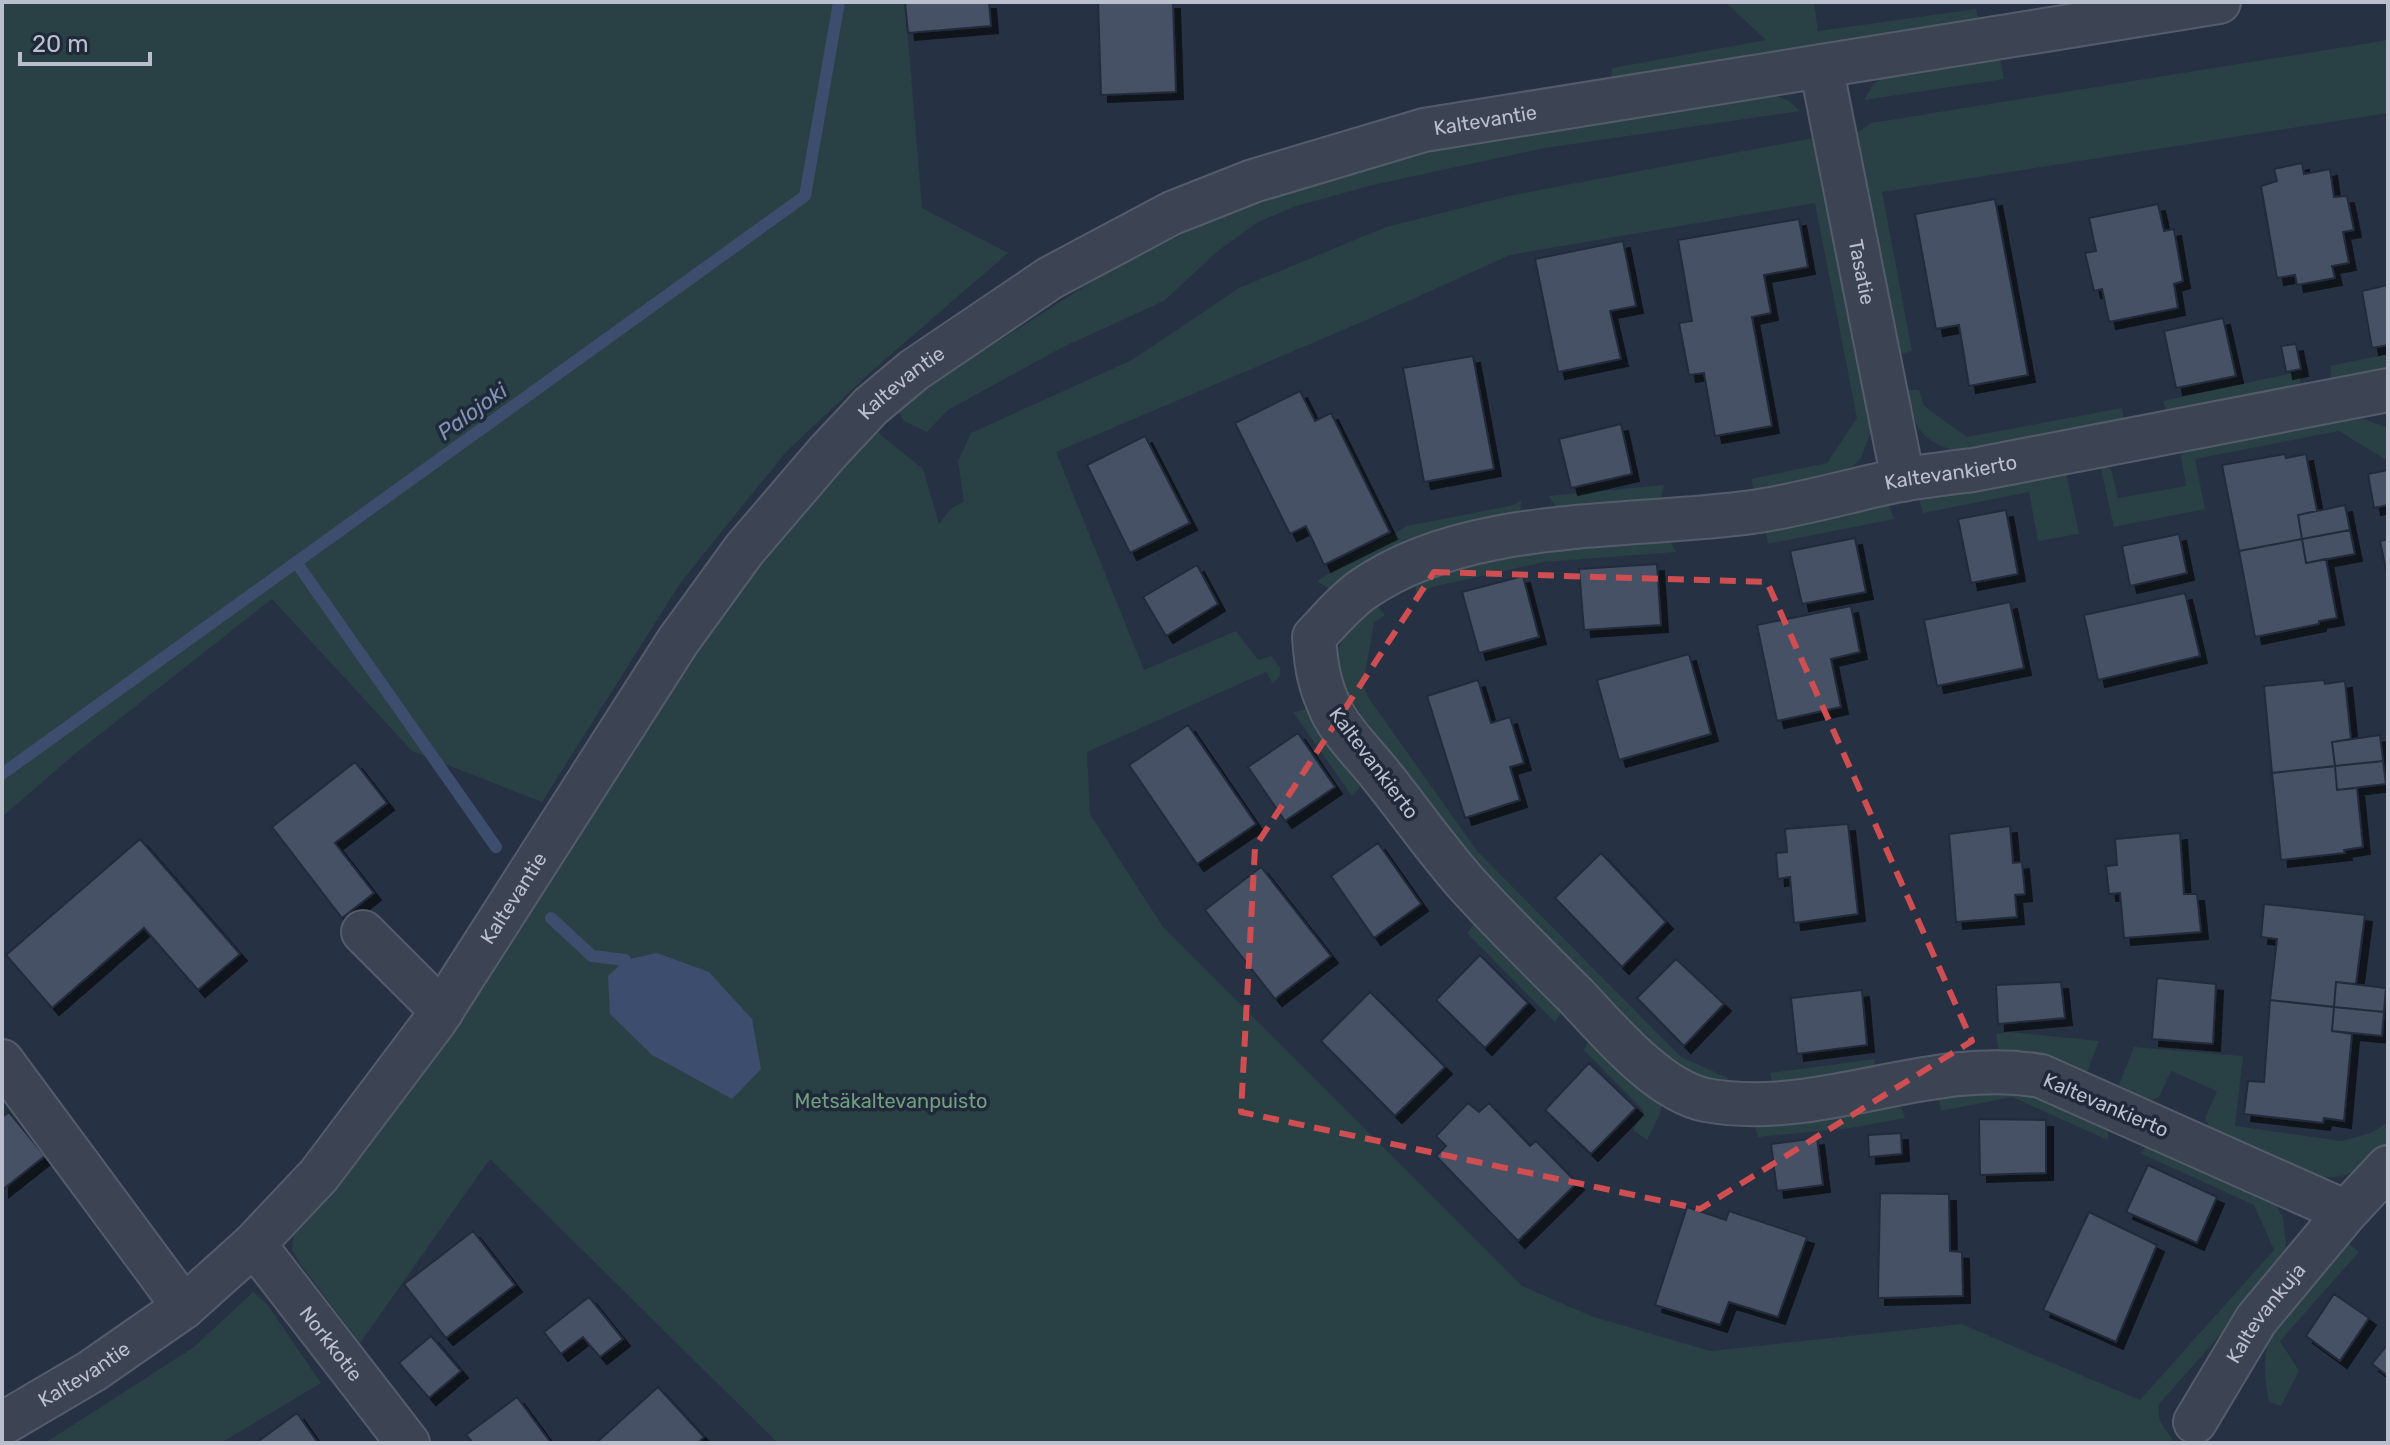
<svg xmlns="http://www.w3.org/2000/svg" width="2390" height="1445" font-family="Rubik,sans-serif">
<style>
.green{fill:#294045}
.water{fill:#3d4d6d}
.lines{fill:none;stroke-linecap:round;stroke-linejoin:round}
.stream{stroke:#3d4d6d;stroke-width:12}
.building{fill:#465166;stroke:#222b3b;stroke-width:2;filter:url(#shadow)}
.minor-casing{stroke:#545c6b;stroke-width:46}
.minor{stroke:#3c4454;stroke-width:42}
.marked{fill:none;stroke:#cf4e51;stroke-width:6;stroke-dasharray:16 10;stroke-linejoin:round}
.labels{text-anchor:middle;stroke-width:7;stroke-linejoin:round;paint-order:stroke}
.street-label{font-size:20px;fill:#b9bfcd;stroke:#202939}
.park-label{font-size:20px;fill:#709e7e;stroke:#202939}
.water-label{font-size:22px;font-style:italic;fill:#8093b4;stroke:#202939}
</style>
<defs>
<filter id="shadow"><feDropShadow dx="7" dy="7" stdDeviation="0" flood-color="#0009"/></filter>
</defs>
<rect width="100%" height="100%" fill="#273144"/>
<path class="green" d="M2,2H905L922,208L1008,253L873,370L786,452L681,582L542,802L412,751L272,599L71,757L2,817Z
M1725,2H1814L1818,31L1976,9L1978,18L1611,78L1612,68L1766,40Z
M2388,40V113L1882,192L1912,351L1900,354L1855,134L1871,123Z
M2000,58L2004,79L1864,100L1873,85L1886,75Z
M1773,94L1789,101L1800,111L1545,148L1373,185L1296,206L1258,222L1218,251L1164,301L1063,347L948,410L927,432L904,421L897,409L927,387L1107,272L1223,214L1273,196L1406,157L1501,136Z
M1813,138L1873,426L1861,458L1848,471L1755,495L1751,479L1827,463L1857,418L1815,203L1510,255L1364,321L1056,452L1144,670L1236,631L1258,660L1271,656L1280,667V676L1273,684L1266,672L1087,752L1090,814L1163,927L1522,1286L1591,1316L1710,1351L1961,1324L2140,1400L2274,1250L2254,1205L2140,1153L2151,1143L2275,1203L2283,1218L2287,1252L2253,1298L2159,1404C2156,1426 2167,1427 2174,1443H778L490,1159L360,1343L301,1265L292,1250L294,1232L330,1193L389,1119L470,1007L711,627L822,486L876,431L923,469L939,524L950,509L964,502L958,461L971,433L1132,360L1239,288L1386,227L1513,195Z
M2388,354V370L2331,380L2330,366Z
M2302,371L2299,386L2168,415L2163,401Z
M1907,390H1919L1924,406L1967,437L2122,408L2124,421L1956,451C1919,441 1914,426 1907,390Z
M2339,418H2361L2388,428V461L2339,431L2195,459L2205,509L2114,527L2100,465L2111,469L2118,498L2186,486L2181,455L2190,447Z
M2066,472L2079,534L2038,541L2029,492L1923,513L1919,499Z
M1664,485L1660,502L1557,510L1549,496Z
M1521,501L1520,516L1331,590L1317,581L1407,526L1514,505Z
M1889,505L1894,519L1768,544L1766,531Z
M1669,539L1676,552L1544,562L1432,587L1418,597L1414,582C1496,553 1583,546 1669,539Z
M1377,606L1385,615L1374,623L1363,684L1368,697L1477,851L1681,1057L1728,1078L1724,1086L1679,1068L1612,1005L1478,871L1372,730L1346,692L1340,677L1338,650L1345,634Z
M1311,708L1362,780L1359,789L1352,796L1293,712Z
M1475,923L1561,1006L1560,1015L1555,1022L1467,933Z
M2009,1032L2099,1041L2087,1072C2057,1060 2031,1052 1999,1051L1996,1034Z
M1590,1039L1664,1099L1659,1116L1647,1140L1633,1130L1644,1111L1584,1050Z
M2134,1047L2243,1056L2235,1126L2342,1141L2371,1133L2388,1122V1142C2366,1168 2347,1182 2312,1176L2211,1130L2205,1118L2217,1091L2171,1071L2159,1097L2150,1101L2118,1087Z
M1875,1059L1873,1072L1773,1084L1770,1073Z
M2023,1090L2108,1124V1140L2012,1097L1941,1111L1939,1100L1941,1096Z
M1894,1105L1902,1109L1905,1118L1851,1128L1758,1137L1755,1127L1769,1122Z
M2348,1243L2359,1252L2280,1341L2299,1371L2281,1406L2269,1402C2264,1377 2262,1349 2274,1327Z
M253,1292L267,1304L321,1383L221,1443H45L194,1347Z"/>
<path class="water" d="M657,953L709,972L752,1019L761,1069L732,1099L652,1055L610,1014L608,976L625,960Z"/>
<g class="lines">
<path class="stream" d="M296,562L496,847
M2,774L805,196L839,2
M551,918L592,956L625,960"/>
</g>
<path class="building" d="M905,2H989L991,26L908,33Z
M1098,2H1173L1176,92L1101,95Z
M2302,163L2304,174L2330,169L2334,197L2347,196L2354,230L2343,232L2349,263L2332,266L2335,278L2297,285L2295,275L2277,278L2261,186L2277,181L2274,169Z
M1995,199L2028,375L1969,386L1959,325L1936,329L1915,214Z
M2158,204L2164,231L2174,229L2183,281L2174,284L2178,308L2109,322L2102,289L2094,291L2085,253L2096,251L2089,218Z
M1799,219L1808,267L1764,275L1771,313L1752,317L1772,426L1715,436L1704,373L1689,375L1679,323L1692,321L1678,240Z
M1623,241L1636,306L1610,311L1621,359L1558,372L1535,259Z
M2388,285V345L2372,348L2362,291Z
M2223,318L2236,376L2176,388L2164,331Z
M2296,344L2301,369L2286,372L2281,346Z
M1473,356L1494,469L1424,482L1403,368Z
M1300,391L1315,421L1331,413L1390,532L1324,565L1306,526L1290,534L1235,423Z
M1621,424L1632,474L1571,488L1559,439Z
M1145,436L1190,523L1130,553L1087,465Z
M2285,454L2286,458L2306,454L2317,511L2298,515L2302,539L2239,551L2222,465Z
M2388,470V505L2374,508L2368,474Z
M2345,505L2350,530L2302,539L2298,515Z
M2006,510L2018,574L1971,583L1958,519Z
M2350,530L2355,554L2306,563L2302,539Z
M2179,534L2187,573L2130,586L2122,546Z
M1855,538L1866,592L1802,604L1790,551Z
M2302,539L2306,563L2326,559L2337,618L2319,621V624L2255,637L2239,551Z
M2388,539V575H2387L2380,541Z
M1657,564L1661,625L1584,630L1579,569Z
M1197,565L1218,604L1166,636L1143,597Z
M1523,576L1539,637L1479,653L1462,592Z
M2185,593L2200,656L2098,680L2084,615Z
M2010,602L2024,668L1937,686L1924,620Z
M1851,606L1860,652L1831,659L1841,707L1777,721L1757,625Z
M1689,654L1711,734L1619,760L1597,680Z
M1478,680L1491,723L1510,717L1524,763L1510,767L1520,800L1465,818L1427,696Z
M2324,680L2325,684L2345,681L2351,739L2332,742L2335,766L2272,773L2264,686Z
M1188,725L1256,824L1197,864L1129,765Z
M1298,733L1335,787L1285,821L1248,767Z
M2380,735L2383,761L2335,766L2332,742Z
M2383,761L2386,784L2337,790L2335,766Z
M355,762L387,803L335,843L374,893L342,918L272,827Z
M2335,766L2337,790L2357,788L2363,847L2344,850L2345,853L2281,860L2272,773Z
M1848,824L1858,914L1794,923L1790,877L1778,879L1776,853L1787,852L1785,829Z
M2010,826L2013,863L2022,862L2025,894L2015,895L2017,917L1956,922L1949,834Z
M2180,833L2184,894H2197L2201,932L2124,938L2120,893L2109,894L2106,866L2117,865L2115,839Z
M140,839L240,954L198,990L144,928L52,1008L6,955Z
M1378,843L1421,904L1374,938L1331,876Z
M1601,853L1666,922L1622,967L1555,898Z
M1261,867L1331,956L1275,999L1205,910Z
M2264,904L2365,915L2356,984L2336,982L2334,1007L2270,1000L2277,939L2261,937Z
M1480,955L1528,1003L1485,1048L1436,1000Z
M1676,959L1724,1004L1684,1046L1637,998Z
M2157,978L2216,984L2213,1044L2152,1039Z
M2061,982L2065,1018L1998,1024L1996,985Z
M2336,982L2386,988L2384,1012L2334,1007Z
M1862,990L1867,1045L1797,1054L1791,998Z
M1370,992L1445,1067L1395,1116L1321,1041Z
M2270,1000L2334,1007L2332,1031L2352,1034L2344,1121L2324,1118L2323,1123L2244,1114L2248,1081L2264,1082Z
M2334,1007L2384,1012L2382,1036L2332,1031Z
M1589,1063L1636,1108L1591,1154L1545,1110Z
M1468,1103L1479,1112L1489,1103L1530,1146L1536,1141L1577,1183L1518,1241L1436,1156L1446,1146L1436,1136Z
M9,1112L45,1156L2,1190V1117Z
M1979,1119L2046,1120V1173L1980,1175Z
M1901,1133L1902,1154L1869,1157L1868,1135Z
M1817,1138L1823,1185L1777,1191L1771,1144Z
M2148,1165L2217,1197L2197,1243L2126,1212Z
M1880,1193L1949,1194L1950,1251L1962,1252L1963,1296L1878,1298Z
M1687,1207L1726,1220L1729,1211L1807,1237L1778,1317L1729,1302L1720,1325L1655,1305Z
M2089,1212L2157,1245L2116,1342L2043,1310Z
M473,1231L515,1285L446,1338L404,1284Z
M2334,1294L2369,1318L2340,1361L2306,1336Z
M589,1297L623,1339L600,1357L583,1337L561,1354L544,1332Z
M431,1336L461,1371L429,1398L399,1363Z
M2388,1344V1376L2372,1364Z
M658,1387L704,1437L698,1443H596Z
M517,1397L551,1443H473L466,1435Z
M297,1413L318,1443H256Z"/>
<g class="lines">
<g class="minor-casing">
<g id="minor">
<path id="s1" d="M1821,66L1903,480"/>
<path d="M363,932L442,1011"/>
<path d="M2,1061L184,1307"/>
<path id="s2" d="M2346,1212L2041,1076C1930,1056 1819,1121 1706,1100C1659,1091 1608,1030 1576,996C1539,959 1501,922 1466,883C1436,849 1409,810 1380,774C1365,755 1343,734 1332,712C1319,685 1316,666 1314,637C1330,620 1344,603 1362,590C1467,516 1629,529 1752,512C1802,505 1851,490 1900,480C1924,476 1949,473 1973,470L2388,390"/>
<path id="s3" d="M254,1244L408,1443"/>
<path id="s4" d="M2195,1422L2256,1320L2346,1212L2388,1167"/>
<path id="s5" d="M2,1424L92,1371L184,1307L254,1244L319,1175L435,1021L678,641L744,550L827,453L871,406L914,370L1050,278L1172,213L1253,181L1424,130L2219,2"/>
</g>
</g>
<use href="#minor" class="minor"/>
</g>
<path class="marked" d="M1434,572L1767,582L1972,1041L1700,1209L1241,1112L1255,847Z"/>
<g class="labels">
<g class="street-label">
<text dy="7" stroke="none"><textPath href="#s5" startOffset="2040">Kaltevantie</textPath></text>
<text dy="7" stroke="none"><textPath href="#s1" startOffset="210">Tasatie</textPath></text>
<text dy="7" stroke="none"><textPath href="#s5" startOffset="1392">Kaltevantie</textPath></text>
<text dy="7" stroke="none"><textPath href="#s2" startOffset="1966">Kaltevankierto</textPath></text>
<text transform="translate(1374 763) rotate(53)" y="7">Kaltevankierto</text>
<text dy="7" stroke="none"><textPath href="#s5" startOffset="744">Kaltevantie</textPath></text>
<text transform="translate(2106 1105) rotate(23)" y="7">Kaltevankierto</text>
<text dy="7" stroke="none"><textPath href="#s4" startOffset="130">Kaltevankuja</textPath></text>
<text dy="7" stroke="none"><textPath href="#s3" startOffset="126">Norkkotie</textPath></text>
<text dy="7" stroke="none"><textPath href="#s5" startOffset="96">Kaltevantie</textPath></text>
</g>
<g class="park-label">
<text x="891" y="1108">Metsäkaltevanpuisto</text>
</g>
<g class="water-label">
<text transform="translate(472 411) rotate(-36)" y="8">Palojoki</text>
</g>
</g>
<rect width="2390" height="1445" fill="none" stroke="#b9bfcd" stroke-width="8"/>
<path d="M20 52v12h130v-12" fill="none" stroke="#b9bfcd" stroke-width="4"/>
<text x="32" y="52" font-size="24" fill="#b9bfcd" stroke="#202939" stroke-width="6" paint-order="stroke">20 m</text>
</svg>
